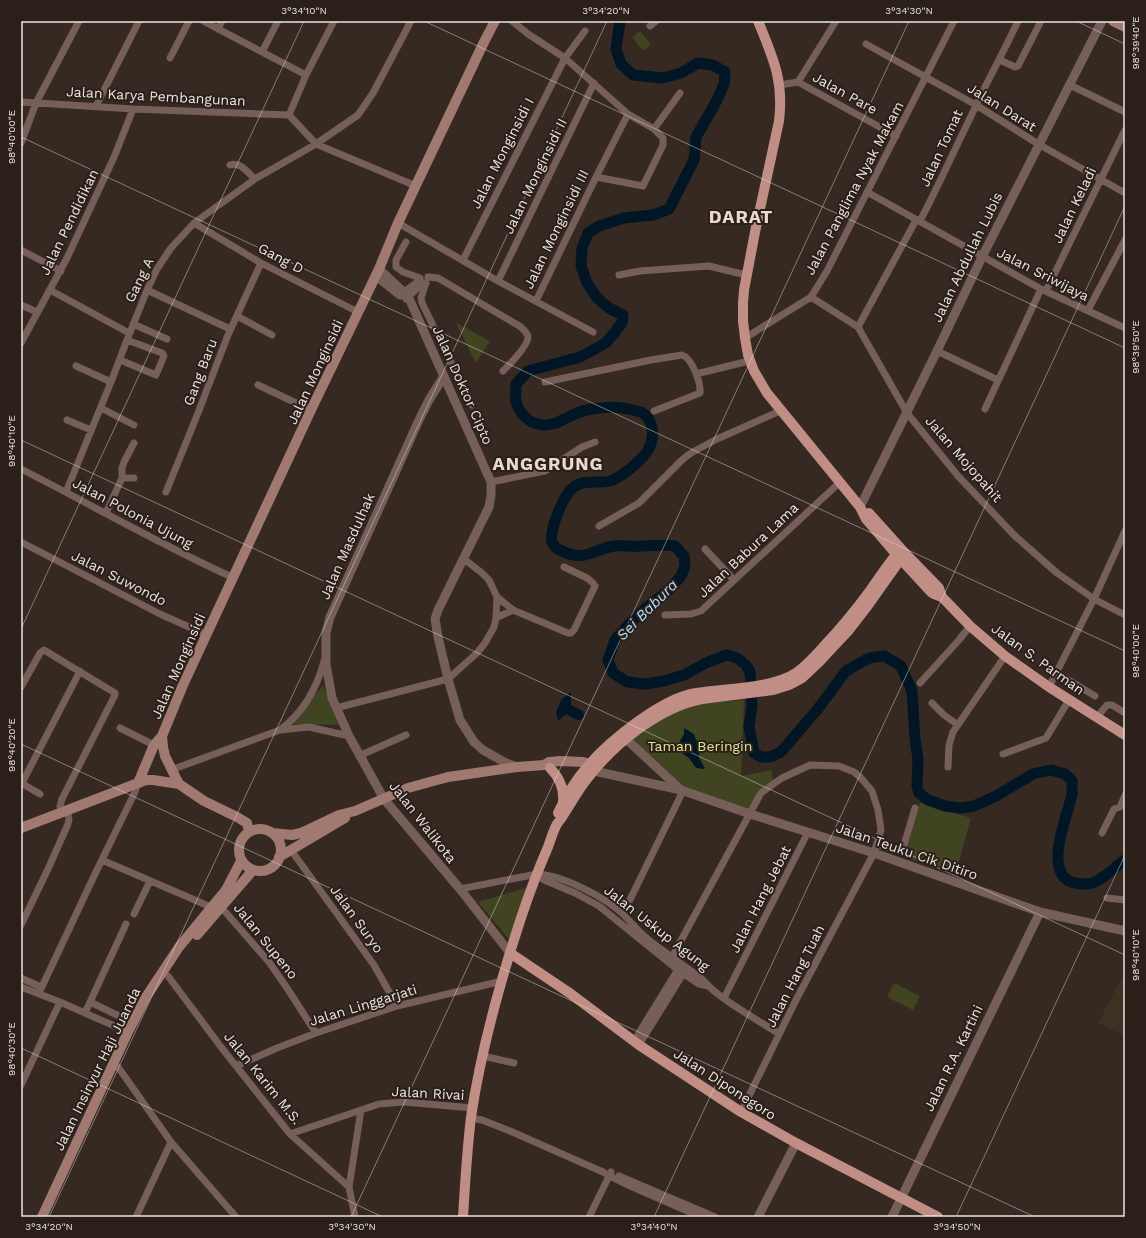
<svg xmlns="http://www.w3.org/2000/svg" width="1146" height="1238" font-family="'Work Sans',sans-serif">
<style>
.education{fill:#3c3122}
.green{fill:#404420}
.water{fill:#001624}
.lines{fill:none;stroke-linecap:round;stroke-linejoin:round}
.river{stroke:#001624;stroke-width:11}
.minor{stroke:#765e59;stroke-width:7}
.tertiary{stroke:#765e59;stroke-width:9}
.secondary{stroke:#a07971;stroke-width:10}
.primary{stroke:#c08e84;stroke-width:10}
.ticks{fill:none;stroke:#ece4e0;stroke-width:1;stroke-opacity:0.45}
.labels{text-anchor:middle;stroke-width:4;stroke-linejoin:round;paint-order:stroke}
.street-label{font-size:14px;fill:#ece4e0;stroke:#2a1f19}
.park-label{font-size:14px;fill:#dce594;stroke:#2a1f19}
.water-label{font-size:15px;font-style:italic;fill:#afddfa;stroke:#2a1f19}
.district-label{font-size:18px;font-weight:bold;letter-spacing:1px;fill:#e9d9d0;stroke:#2a1f19}
.neatline{fill:none;stroke:#ece4e0;stroke-width:1.5}
.ticks-label{font-size:10px;text-anchor:middle;fill:#ece4e0}
</style>
<rect width="100%" height="100%" fill="#352922"/>
<path class="education" d="M1125,972V1036L1098,1023Z"/>
<path class="green" d="M640,31L651,45L643,51L632,37Z
M456,323L490,341L476,363Z
M323,685L339,725L292,724Z
M744,700L741,776L771,770L774,782L749,810L685,787L633,740V739L667,714L694,704Z
M920,803L971,818L956,872L904,857Z
M526,888L511,942L478,902Z
M894,983L920,996L913,1010L887,997Z"/>
<path class="water" d="M571,692V705L583,711L584,717C579,724 572,717 566,714L558,721L556,712L562,699Z
M684,728L694,734L696,740L699,743C699,748 700,752 699,758L705,768L704,769L696,768L689,758L682,753L680,741L684,734Z"/>
<g class="lines">
<path class="river" d="M620,21L616,49L621,64L633,75L663,78L681,73L698,63L713,65L725,72L724,84L717,100L696,137L694,160L669,209L653,215L624,218L599,226L588,233L582,248L581,266L587,283L597,298L609,308L623,315L622,323L606,343L580,357L528,371L516,384C516,389 515,397 516,402C522,420 537,429 556,423C566,419 576,412 587,410C607,406 621,406 640,412C647,414 651,422 652,428C655,447 643,458 630,469C624,473 617,479 610,481C598,484 584,479 574,487C564,494 549,529 552,542C553,545 557,549 560,550C585,563 591,550 614,546C624,545 632,547 642,546C653,546 663,544 675,546L684,556L685,566L681,576L670,589L645,609L630,623L615,640L608,660L613,673L627,682L645,684L664,681L684,675L708,662L727,655L737,658L746,665L750,672L752,706L749,727L754,753L761,757H770L781,752L817,710L846,671L869,658L884,656L901,666L912,691L915,739L918,759L917,786L919,793L928,800L945,806L960,808L974,806L996,796L1033,774L1051,770L1065,774L1072,781C1072,785 1072,790 1072,794C1068,815 1043,870 1071,882C1078,884 1085,885 1092,883C1105,879 1114,867 1125,860"/>
<path class="minor" d="M203,21L306,75
M334,21L306,75L289,115L316,144L416,186
M512,21L528,34L565,58L628,114L654,129L663,138V145L643,186L596,177
M650,26L656,21
M218,29L222,21
M866,44L976,105L1040,145L1125,193
M262,52L278,21
M170,58L189,21
M1000,60L1015,67L1018,66L1040,23
M798,82L836,21
M780,85L798,82L896,136
M1070,85L1125,112
M21,102L133,109L289,115
M96,106L139,21
M654,129L680,93
M21,143L36,103L79,21
M230,165C240,161 248,173 255,179
M867,192L1041,289L1125,328
M920,221C940,183 957,144 976,106C989,77 1005,50 1018,21
M194,223L261,263L358,312
M398,223L498,281L593,332
M406,242L396,260V267L403,272L420,278
M21,250L61,271
M463,260L565,58L585,31
M619,275L640,271L709,266L746,275
M428,277L438,278L521,327C523,330 528,333 528,337C528,346 510,364 503,371
M498,281L594,83
M426,283L421,298L422,303L472,405
M50,290L129,333
M147,290L230,329
M1046,291L1125,130
M400,295L420,280
M811,297L858,327L907,413L958,476L1015,536L1057,573L1094,599L1125,615
M406,299L423,283
M536,301L596,177L628,114
M21,305L37,312
M1088,310L1125,240
M237,316L272,335
M133,324L167,339
M858,327L916,220
M745,338L811,297L827,271L954,21
M21,343L67,258L115,155L133,109
M937,351L998,380
M120,360L156,375L164,356L162,353L127,340
M76,366L111,382
M696,374L749,361
M545,382L651,360L682,355C692,358 701,383 700,393L654,411
M258,385L311,410
M101,408L134,425
M985,409L1041,289
M67,420L91,430
M21,469C92,505 161,545 234,578
M122,478H134
M491,482L545,471L582,447L595,442
M66,492L111,382L127,340L147,290L157,269L171,248L194,223L255,179L316,144L358,115L373,93L411,21
M166,492L198,413L228,335L261,263
M106,513L122,478V468L124,462L134,443
M599,526L639,503L683,459L691,453L717,439L780,411
M21,542L160,614L207,635
M705,549L734,580
M564,567L587,578L593,583
M497,597L513,610L568,633H571L574,630L595,586
M665,615L691,614L701,611L839,483
M496,618L513,610
M1057,673L1095,696
M920,683L959,640L970,626
M21,687L40,653L44,650L115,693V695L62,799L60,806L62,811
M1049,687L1094,599L1125,531
M932,703L944,715L958,725
M336,708L448,679L477,653L485,643L494,627L496,618L497,597L489,580L482,573L464,559
M1097,717L1107,705H1112L1125,713
M120,728L154,745
M280,730C303,713 317,688 324,661
M1003,754L1046,738L1069,700
M359,756L406,735
M948,767L949,745L953,732L1005,656
M171,770L280,730L309,727L349,736
M21,783L40,794
M21,785L80,671
M1102,833L1114,809L1120,807L1125,795
M877,844L902,852L915,808
M291,850L374,965L397,1006
M102,860L211,907
M537,874L544,880L575,893L599,906L678,970L699,984L708,986
M460,889L537,874C562,875 605,897 624,915C632,924 640,933 650,941C667,954 685,966 702,979C718,999 757,1019 779,1034
M1107,898L1125,900
M221,907L269,962L287,988L316,1033
M134,914L150,881
M623,914L683,791
M21,925L48,869L68,824L69,819L67,810
M672,957L761,793L782,778L810,765L839,766L854,772L861,778L872,791L878,810L881,830L874,853L796,1000L741,1112
M168,976L221,1047L290,1134L349,1187
M21,978L41,987
M21,987L60,1002L128,1032
M39,993L95,874L135,792L138,783
M724,998L808,832
M90,1002L123,1018
M85,1013L126,924
M634,1041L680,966
M639,1045L683,974
M483,1056L514,1063
M236,1066L277,1048L316,1033L397,1006L502,981
M118,1067L171,1142L236,1217
M21,1085L60,1002
M471,1118L482,1120L510,1131L603,1172L610,1176L628,1185L701,1217
M290,1134L379,1104L404,1102L473,1108
M619,1176L715,1217
M136,1217L171,1142
M355,1217L349,1187L361,1110
M589,1217L611,1172"/>
<path class="tertiary" d="M379,269L408,296L491,482V496L489,507L438,610L435,619L438,637L448,679L460,720L474,742L483,750L504,762L517,767
M376,276L400,295
M444,376L429,400L419,420L336,604L330,617L326,633V664L332,698L349,736L384,799L460,889L510,953
M860,507L937,351L982,257L1102,21
M626,739L680,789
M594,771L681,790L750,814L874,853L1040,912L1125,931
M758,1217L796,1143
M892,1217L1040,912"/>
<path class="secondary" d="M1113,21L1125,27
M138,783L154,745L162,736
M21,828L146,780H153L179,784
M239 850a21 21 0 1 1 42 0a21 21 0 1 1-42 0Z
M249,832L247,823L237,817L204,801L179,784L165,756L163,747L162,736L183,685L311,410L379,269L398,223L484,42L495,21
M272,833L292,835L301,833L339,815L355,811L408,788L448,777L517,767L544,765L549,762L560,761L583,762L597,766
M279,857L345,818
M197,935L253,870
M42,1217L128,1032L146,997L179,947L226,890L241,861"/>
<path class="primary" d="M758,21C773,58 784,80 779,121L755,232L744,290L743,303V321L745,338L748,355L754,371L767,393L860,507L866,519L896,554L931,592L934,594L942,597
M869,513L905,553L939,588L942,597L970,626L1005,656L1049,687L1125,735
M550,768C559,777 564,788 563,801
M558,813C565,797 575,781 587,767C609,741 662,698 696,693C725,688 772,689 796,673C807,665 815,656 824,646C840,629 855,611 869,592C879,578 888,564 899,551
M510,953L571,994L639,1045L741,1112L796,1143L938,1217
M463,1217C465,1184 467,1150 471,1117C481,1050 500,982 521,918C529,894 538,870 548,847C551,839 553,831 557,824C559,821 562,818 564,814C572,802 578,790 587,779C613,745 659,707 702,699L773,690L789,685L802,678L819,662L849,630L866,608L905,553"/>
</g>
<path class="ticks" d="M424,21L1125,348M1076,21L1125,44M21,137L1125,651M21,440L1125,955M21,629L304,21M21,744L1035,1217M21,1048L383,1217M49,1217L607,21M351,1217L909,21M654,1217L1125,206M956,1217L1125,855"/>
<g class="labels">
<g class="street-label">
<text transform="translate(845 93) rotate(29)" y="5">Jalan Pare</text>
<text transform="translate(156 96) rotate(3)" y="5">Jalan Karya Pembangunan</text>
<text transform="translate(1002 107) rotate(32)" y="5">Jalan Darat</text>
<text transform="translate(941 148) rotate(-65)" y="5">Jalan Tomat</text>
<text transform="translate(502 153) rotate(-63)" y="5">Jalan Monginsidi I</text>
<text transform="translate(535 176) rotate(-64)" y="5">Jalan Monginsidi II</text>
<text transform="translate(854 188) rotate(-62)" y="5">Jalan Panglima Nyak Makam</text>
<text transform="translate(1074 205) rotate(-64)" y="5">Jalan Keladi</text>
<text transform="translate(69 222) rotate(-64)" y="5">Jalan Pendidikan</text>
<text transform="translate(556 229) rotate(-64)" y="5">Jalan Monginsidi III</text>
<text transform="translate(967 257) rotate(-64)" y="5">Jalan Abdullah Lubis</text>
<text transform="translate(281 258) rotate(28)" y="5">Gang D</text>
<text transform="translate(1043 274) rotate(27)" y="5">Jalan Sriwijaya</text>
<text transform="translate(139 280) rotate(-64)" y="5">Gang A</text>
<text transform="translate(200 372) rotate(-69)" y="5">Gang Baru</text>
<text transform="translate(315 372) rotate(-65)" y="5">Jalan Monginsidi</text>
<text transform="translate(463 385) rotate(66)" y="5">Jalan Doktor Cipto</text>
<text transform="translate(964 459) rotate(49)" y="5">Jalan Mojopahit</text>
<text transform="translate(133 513) rotate(28)" y="5">Jalan Polonia Ujung</text>
<text transform="translate(347 546) rotate(-66)" y="5">Jalan Masdulhak</text>
<text transform="translate(748 550) rotate(-43)" y="5">Jalan Babura Lama</text>
<text transform="translate(119 578) rotate(27)" y="5">Jalan Suwondo</text>
<text transform="translate(1038 659) rotate(36)" y="5">Jalan S. Parman</text>
<text transform="translate(178 666) rotate(-66)" y="5">Jalan Monginsidi</text>
<text transform="translate(423 822) rotate(52)" y="5">Jalan Walikota</text>
<text transform="translate(907 851) rotate(19)" y="5">Jalan Teuku Cik Ditiro</text>
<text transform="translate(760 899) rotate(-63)" y="5">Jalan Hang Jebat</text>
<text transform="translate(357 919) rotate(54)" y="5">Jalan Suryo</text>
<text transform="translate(657 928) rotate(38)" y="5">Jalan Uskup Agung</text>
<text transform="translate(266 941) rotate(51)" y="5">Jalan Supeno</text>
<text transform="translate(795 976) rotate(-63)" y="5">Jalan Hang Tuah</text>
<text transform="translate(363 1005) rotate(-17)" y="5">Jalan Linggarjati</text>
<text transform="translate(953 1058) rotate(-64)" y="5">Jalan R.A. Kartini</text>
<text transform="translate(97 1069) rotate(-64)" y="5">Jalan Insinyur Haji Juanda</text>
<text transform="translate(263 1078) rotate(51)" y="5">Jalan Karim M.S.</text>
<text transform="translate(725 1084) rotate(33)" y="5">Jalan Diponegoro</text>
<text transform="translate(428 1093) rotate(3)" y="5">Jalan Rivai</text>
</g>
<g class="park-label">
<text x="700" y="751">Taman Beringin</text>
</g>
<g class="water-label">
<text transform="translate(647 610) rotate(-45)" y="5">Sei Babura</text>
</g>
<g class="district-label">
<text x="741" y="223">DARAT</text>
<text x="548" y="470">ANGGRUNG</text>
</g>
</g>
<rect width="1146" height="1238" fill="none" stroke="#2a1f19" stroke-width="44"/>
<rect x="22" y="22" width="1102" height="1194" class="neatline"/>
<g class="ticks-label">
<text x="304" y="14">3°34'10"N</text>
<text x="606" y="14">3°34'20"N</text>
<text x="909" y="14">3°34'30"N</text>
<text transform="translate(1135 43) rotate(-90)" y="4">98°39'40"E</text>
<text transform="translate(11 137) rotate(-90)" y="4">98°40'00"E</text>
<text transform="translate(1135 347) rotate(-90)" y="4">98°39'50"E</text>
<text transform="translate(11 441) rotate(-90)" y="4">98°40'10"E</text>
<text transform="translate(1135 651) rotate(-90)" y="4">98°40'00"E</text>
<text transform="translate(11 745) rotate(-90)" y="4">98°40'20"E</text>
<text transform="translate(1135 955) rotate(-90)" y="4">98°40'10"E</text>
<text transform="translate(11 1049) rotate(-90)" y="4">98°40'30"E</text>
<text x="49" y="1230">3°34'20"N</text>
<text x="352" y="1230">3°34'30"N</text>
<text x="654" y="1230">3°34'40"N</text>
<text x="957" y="1230">3°34'50"N</text>
</g>
</svg>
